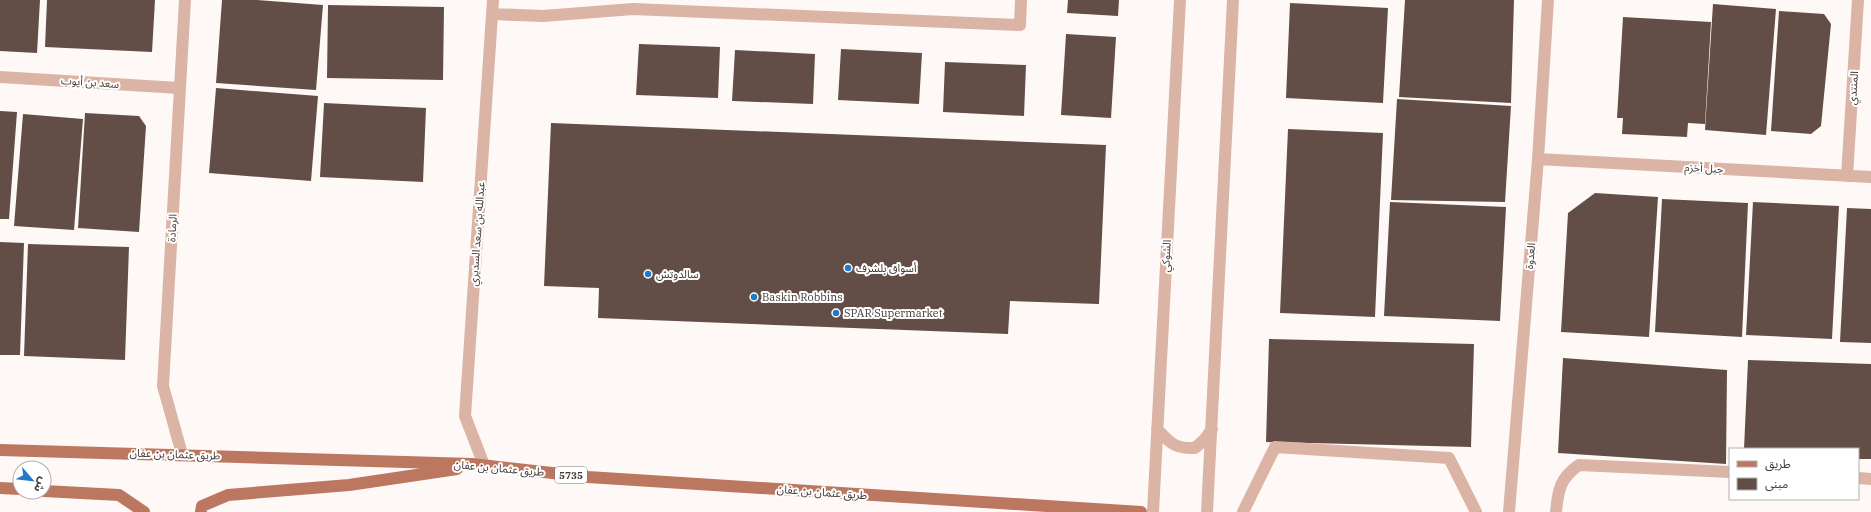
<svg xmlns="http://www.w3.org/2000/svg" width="1871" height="512" font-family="'IBM Plex Serif','Noto Sans Arabic',serif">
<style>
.building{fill:#634e47}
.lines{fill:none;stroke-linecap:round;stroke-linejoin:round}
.minor{stroke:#dbb4a6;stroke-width:12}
.major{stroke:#bb775f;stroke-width:12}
.poi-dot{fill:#2179c7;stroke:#fff;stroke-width:1.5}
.labels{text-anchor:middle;stroke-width:4;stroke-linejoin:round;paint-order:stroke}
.shield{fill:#fff;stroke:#7b7472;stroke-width:1}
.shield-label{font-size:10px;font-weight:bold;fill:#433936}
.street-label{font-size:11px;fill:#433936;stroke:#fff}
.poi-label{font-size:11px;fill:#433936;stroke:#fff;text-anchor:start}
</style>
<rect width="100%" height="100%" fill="#fef9f7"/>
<path class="building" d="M0,0H40L37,53L0,51Z
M47,0H155L152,52L45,47Z
M222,0H257L323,5L316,90L216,83Z
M1068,0H1119L1118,16L1067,13Z
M1405,0H1514L1511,103L1399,97Z
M1290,3L1388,8L1383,103L1286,98Z
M1713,4L1776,9L1766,135L1705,130Z
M328,5L444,7L443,80L327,78Z
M1779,11L1824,14L1831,24L1821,126L1811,134L1771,131Z
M1623,17L1711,22L1705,124L1688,123L1687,137L1622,134L1623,118H1617Z
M1066,34L1116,37L1111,118L1061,115Z
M639,44L720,47L718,98L636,95Z
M841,49L922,53L919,104L838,100Z
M735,50L815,54L813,104L732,101Z
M945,62L1026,65L1024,116L943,112Z
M216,88L318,96L311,181L209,173Z
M1397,99L1511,106L1505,202L1391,200Z
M324,103L426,108L423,182L320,177Z
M0,111L17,112L9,219H0Z
M85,113L139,116L146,126L139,232L78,228Z
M23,114L83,119L74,230L14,226Z
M551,123L1106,145L1099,304L1010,301L1008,334L598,318L599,288L544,286Z
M1288,129L1383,133L1375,317L1280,313Z
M1595,193L1658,197L1649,337L1561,332L1568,213Z
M1662,199L1748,203L1742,337L1655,332Z
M1390,202L1506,207L1500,321L1384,316Z
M1753,202L1839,206L1832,339L1746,335Z
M1847,208L1871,209V343L1840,342Z
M0,242L24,243L20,355H0Z
M28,244L129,247L125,360L24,356Z
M1269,339L1474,344L1471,447L1266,442Z
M1563,358L1727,370L1726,464L1558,453Z
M1748,360L1871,364V459H1858V449H1744Z"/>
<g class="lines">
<path class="minor" d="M492,14L543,16L633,9L1020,25L1021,0
M0,77L179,88
M1538,159L1871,177
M1847,176L1858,0
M1157,429C1170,443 1175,449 1195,448L1205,439L1212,429
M182,454L163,386L185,0
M484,465L465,416L493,0
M1858,478L1871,479
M1153,512L1180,0
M1207,512L1233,0
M1243,512L1275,447L1449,458L1476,512
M1509,512L1538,159L1548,0
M1556,512C1558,490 1560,478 1579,465L1730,472"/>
<path class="major" d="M0,450L472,464L588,477L1141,512
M0,488L20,489
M44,491L119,495L144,512
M201,512L202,506L228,495L349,485L457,469"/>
</g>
<g class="poi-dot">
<circle cx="848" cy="268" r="4"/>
<circle cx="648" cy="274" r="4"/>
<circle cx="754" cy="297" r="4"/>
<circle cx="836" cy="313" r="4"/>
</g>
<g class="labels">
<rect class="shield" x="555" y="467" width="32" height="16" rx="3"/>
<g class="shield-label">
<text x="571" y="479">5735</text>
</g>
<g class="street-label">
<text transform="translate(90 82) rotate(4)" y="4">سعد بن أيوب</text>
<text transform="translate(1853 88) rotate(-86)" y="4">المنتدي</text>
<text transform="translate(1704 168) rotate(3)" y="4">جبل أخزم</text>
<text transform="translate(172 228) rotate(-87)" y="4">الرمادة</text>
<text transform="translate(477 234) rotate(-86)" y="4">عبدالله بن سعد السديري</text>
<text transform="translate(1166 256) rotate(-87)" y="4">الشوكي</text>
<text transform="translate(1530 256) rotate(-85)" y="4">العدوة</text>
<text transform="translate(175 454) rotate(2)" y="4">طريق عثمان بن عفان</text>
<text transform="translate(499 468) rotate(5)" y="4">طريق عثمان بن عفان</text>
<text transform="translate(822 492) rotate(4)" y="4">طريق عثمان بن عفان</text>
</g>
<g class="poi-label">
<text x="856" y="272">أسواق بلشرف</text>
<text x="656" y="278">سالدوتش</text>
<text x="762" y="301">Baskin Robbins</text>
<text x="844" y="317">SPAR Supermarket</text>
</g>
</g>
<rect x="1729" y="448" width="130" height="52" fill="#ffffff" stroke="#b4b0af"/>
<rect x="1737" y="461" width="20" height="6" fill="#bb775f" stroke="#b4b0af"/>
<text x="1765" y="468" font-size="12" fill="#433936">طريق</text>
<rect x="1737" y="478" width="20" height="12" fill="#634e47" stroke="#b4b0af"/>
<text x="1765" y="488" font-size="12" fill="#433936">مبنى</text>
<g transform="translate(32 480) rotate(118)"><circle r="19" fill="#ffffff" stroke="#b4b0af"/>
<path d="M0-3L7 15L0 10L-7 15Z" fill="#2179c7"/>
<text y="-6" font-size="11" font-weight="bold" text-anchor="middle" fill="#433936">ش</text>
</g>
</svg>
